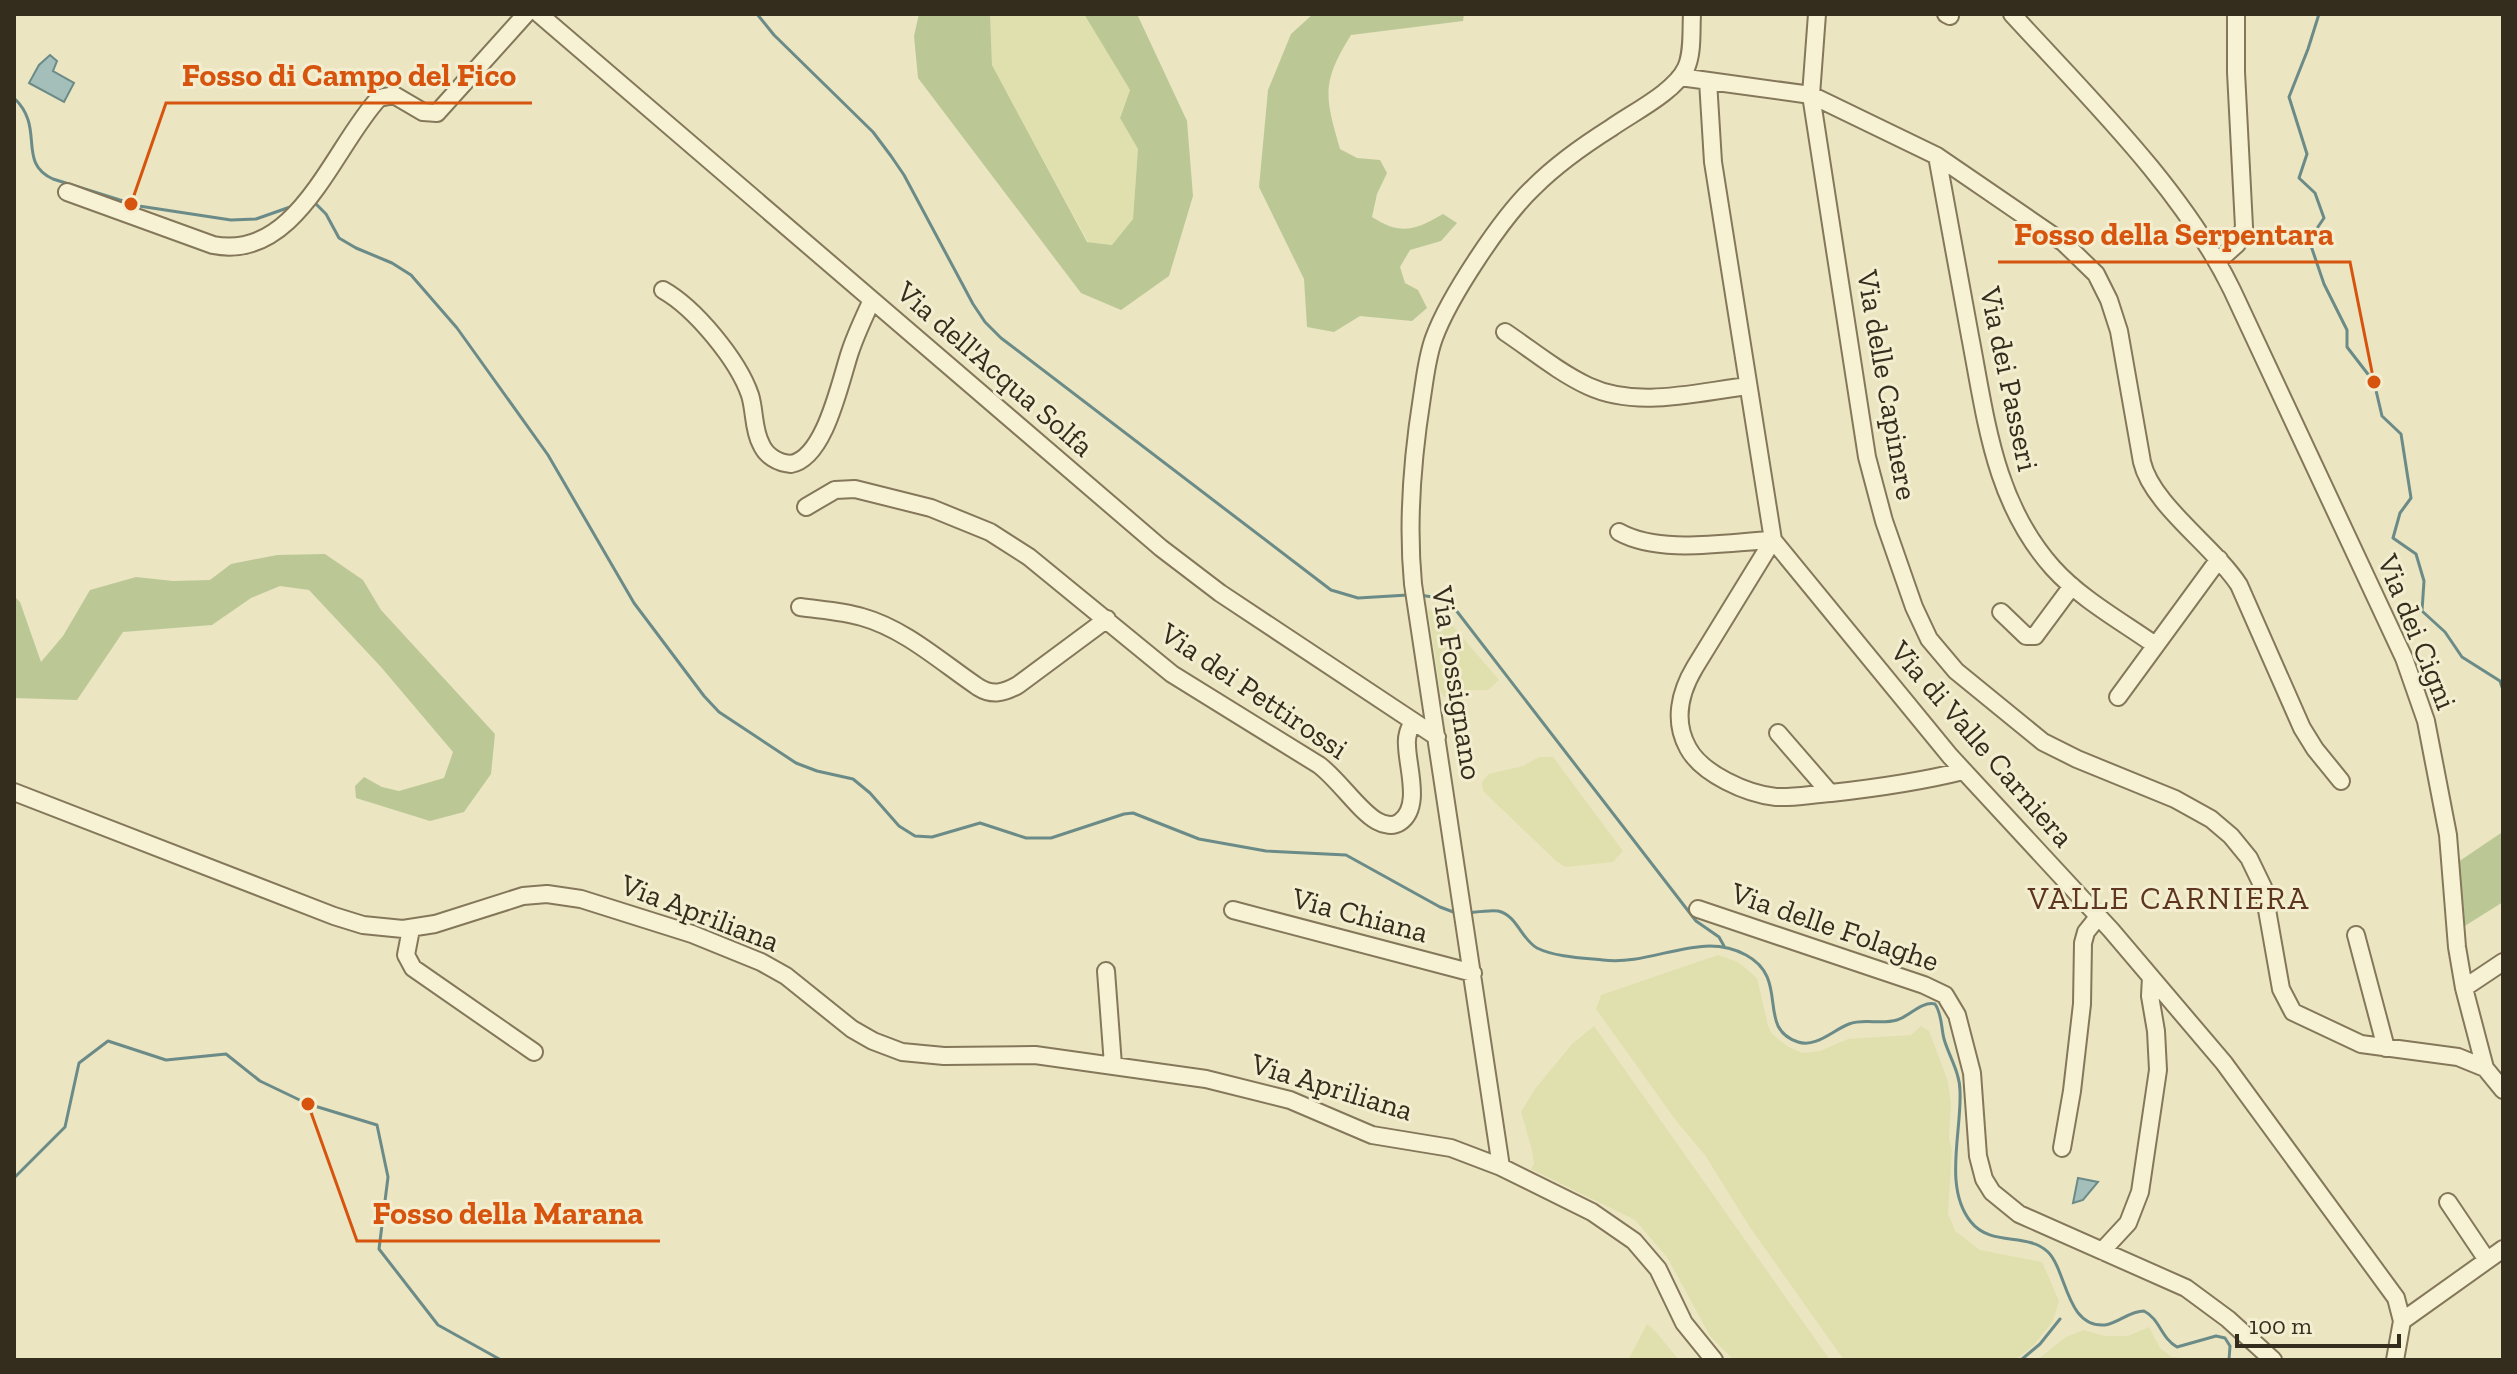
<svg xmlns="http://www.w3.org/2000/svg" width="2517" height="1374" font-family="'Zilla Slab',serif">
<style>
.farmland{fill:#e0e0af}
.green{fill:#bbc896}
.water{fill:#a4beba;stroke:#6b8b88;stroke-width:2}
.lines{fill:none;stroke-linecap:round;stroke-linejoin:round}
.stream{stroke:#6b8b88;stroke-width:3}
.minor-casing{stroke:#84775a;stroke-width:20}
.minor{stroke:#f7f2d4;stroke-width:16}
.labels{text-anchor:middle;stroke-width:6;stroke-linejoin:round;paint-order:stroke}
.street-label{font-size:30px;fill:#342c1d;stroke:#f3eed0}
.neighbourhood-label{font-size:32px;letter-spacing:2px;fill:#5e361f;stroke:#f3eed0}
.leader{fill:none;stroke:#d6540e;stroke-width:3}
.callout-dot{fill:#d6540e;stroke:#f3eed0;stroke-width:3}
.callout-label{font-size:32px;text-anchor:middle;font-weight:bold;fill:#d6540e;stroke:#f3eed0;stroke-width:6;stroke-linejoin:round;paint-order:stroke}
</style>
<rect width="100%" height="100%" fill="#ebe5c1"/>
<path class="farmland" d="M990,14H1084L1130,90L1120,117L1138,149L1133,219L1113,245L1088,242L992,65Z
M1428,609L1446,618L1499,680L1488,690H1468L1444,697L1440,690Z
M1539,757H1553L1623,851L1613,862L1566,867L1557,862L1483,791L1482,782L1489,774L1523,766Z
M1718,955L1738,962L1757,978L1768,1026L1772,1034L1787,1046L1802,1053L1820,1051L1848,1039L1911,1035L1921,1026L1929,1031L1948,1081L1951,1104L1949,1138L1952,1150L1948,1213L1955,1231L1980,1250L2042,1262L2059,1301L2053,1321L2033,1346L2015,1360H1844L1749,1226L1705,1155L1677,1122L1596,1009L1601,995Z
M1594,1026L1830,1360H1734L1710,1336L1667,1257L1635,1220L1531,1169L1534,1164L1532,1150L1521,1112L1535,1089L1572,1044Z
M1647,1324L1656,1332L1679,1360H1628Z
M2149,1327L2160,1348L2172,1357L2204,1360H2037L2066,1337L2084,1330L2104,1336H2128Z"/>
<path class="green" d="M919,14H990L992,65L1087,242L1112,245L1133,219L1138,149L1120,118L1130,90L1084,14H1137L1187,121L1193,196L1169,276L1121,310L1081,293L918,78L914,36Z
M1313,14H1464L1463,21L1351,35C1321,83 1325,97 1340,149L1357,158L1380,160L1387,173L1377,194L1372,217C1400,235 1414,231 1443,214L1457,223L1441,241L1410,250L1400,267L1405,283L1418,290L1427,308L1412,321L1360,316L1334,332L1307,327L1304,279L1259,187L1268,90L1291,34Z
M325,554L363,580L381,610L495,734L491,774L464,812L430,821L356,798L355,786L364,777L382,787L399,791L444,778L453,752L381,667L309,590L280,586L251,598L212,625L123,632L77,700L14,698V596L20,602L41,662L63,636L90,590L136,577L173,581L210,580L231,564L277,555Z
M2501,833L2503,837V902L2460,929L2458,862Z"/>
<path class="water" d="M50,55L57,61L53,71L74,83L64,102L29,83L39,65Z
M2078,1178L2098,1182L2083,1200L2073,1203Z"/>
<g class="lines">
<path class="stream" d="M757,14L774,35L873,132L891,156L904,175L973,304L985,322L1001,338L1331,590L1358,598L1408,595
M2319,14L2308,49L2289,97L2307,154L2299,178L2315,193L2324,218L2309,240L2324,284L2347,330V347L2374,382L2382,416L2401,434L2411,498L2400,513L2393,538L2416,554L2424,581L2422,611L2445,632L2462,657L2500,681L2503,690
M14,98C46,128 16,162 53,179L139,206L231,220L256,219L293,206
M316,204L326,214L339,238L356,248L392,263L411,275L457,328L548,455L634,603L704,696L719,712L796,763L817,771L853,779L870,793L899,826L915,836L932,837L980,823L1026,838H1051L1124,814L1133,813L1199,839L1266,851L1346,855L1440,907L1456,913
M1419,595L1440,598L1452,605L1696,921L1719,937L1724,946
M1468,913C1477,912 1489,910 1498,911C1517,915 1521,939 1537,948C1555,957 1583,958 1603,960C1654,966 1700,930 1746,955C1791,979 1755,1028 1798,1042C1816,1048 1833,1030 1849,1024C1864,1018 1881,1025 1897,1020C1910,1016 1921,1001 1935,1004C1942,1014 1941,1027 1944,1039C1949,1056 1960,1073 1960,1091C1962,1131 1943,1188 1971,1222C1991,1247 2027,1232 2048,1252C2067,1271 2066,1328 2105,1325C2119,1323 2129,1311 2144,1311C2160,1319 2161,1338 2177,1347L2216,1336L2225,1338L2230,1346L2229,1360
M14,1178L65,1127L79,1063L108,1041L166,1060L226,1054L260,1081L308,1104L377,1125L388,1177L379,1249L438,1325L501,1360
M2021,1360L2040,1344L2060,1319"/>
<g class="minor-casing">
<path id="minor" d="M539,14L1161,548L1220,593L1437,737
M1692,14C1691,31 1693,53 1686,68C1675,92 1632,113 1611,128C1584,145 1557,164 1534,187C1502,217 1449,297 1434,338C1427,357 1425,378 1422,397C1412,460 1407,521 1413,584L1501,1167L1592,1212L1634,1241L1658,1269L1684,1323L1714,1360
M1817,14L1811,95L1867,457L1884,521L1914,607L1929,639L1956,671L2043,742L2077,759L2175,799L2211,819L2231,836L2249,858L2263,887L2281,989L2293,1012L2361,1044L2458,1057L2485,1068
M1946,14L1950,16
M2012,14C2088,97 2183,189 2232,290L2404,658L2426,721L2448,835L2457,947L2464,988L2485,1068L2503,1090
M1680,77L1811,95L1937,156L2064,243L2096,274L2109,300L2119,331L2142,462C2152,505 2214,546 2239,585L2302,728L2315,749L2341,781
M1708,81L1713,162L1773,540L1950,756L2111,930L2224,1063L2396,1298L2402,1321L2395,1360
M1937,156C1948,216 1959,276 1970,336C1986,419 1994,502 2053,568C2081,599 2121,621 2155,645
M67,192L213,245C297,262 334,146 379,98L394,95L423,112L437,113L526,14
M2217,262L2237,244L2244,227L2236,72V14
M663,290C695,308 738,360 750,395C755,411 753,429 761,444C766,456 778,463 791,464C825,458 840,382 850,352C856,334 864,317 872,300
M1505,332C1532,350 1558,372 1588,386C1637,409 1697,392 1748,386
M806,507L835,490L855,489L931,508L990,532L1029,557L1172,674L1319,765C1339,780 1359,811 1377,821C1384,825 1393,827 1400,822C1422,807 1407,766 1407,745C1406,736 1409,729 1413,721
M1619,532C1661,555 1726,542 1773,540
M1773,540L1695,667C1680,692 1673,721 1688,748C1702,774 1747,794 1776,797C1794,798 1813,794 1831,793C1876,788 1919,782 1963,771
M800,607C821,610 842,611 862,617C905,629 941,662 978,687C992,696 1004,693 1018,685L1107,619
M2001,612L2026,636H2035L2072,586
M2118,697L2219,559
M1778,733L1830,793
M14,792L334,916L363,925L403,929L435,924L523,896L547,894L581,899L692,934L761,962L786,976L852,1029L873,1041L902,1052L944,1056L1035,1055L1206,1079L1290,1100L1372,1135L1451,1148L1501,1167
M1698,909L1924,985L1945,995L1957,1015L1972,1073L1978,1156L1984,1179L1992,1192L2019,1214L2186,1288L2228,1319L2273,1360
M1233,910L1473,973
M411,929L406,955L413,968L534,1052
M2356,935L2386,1048
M1106,971L1113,1065
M2464,988L2503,962
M2062,1148L2072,1091L2082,1004L2083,943L2086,932L2098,917
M2448,1202L2487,1260
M2102,1251L2128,1223L2140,1192L2158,1070L2156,1031L2150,996L2151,977
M2402,1321L2503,1249"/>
</g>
<use href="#minor" class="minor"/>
</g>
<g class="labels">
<g class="street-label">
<text transform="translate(995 369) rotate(41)" y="10">Via dell'Acqua Solfa</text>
<text transform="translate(2009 379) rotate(78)" y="10">Via dei Passeri</text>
<text transform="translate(1887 385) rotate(80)" y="10">Via delle Capinere</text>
<text transform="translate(2417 632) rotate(68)" y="10">Via dei Cigni</text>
<text transform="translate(1457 683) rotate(81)" y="10">Via Fossignano</text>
<text transform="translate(1254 691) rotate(34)" y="10">Via dei Pettirossi</text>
<text transform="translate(1982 744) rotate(49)" y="10">Via di Valle Carniera</text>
<text transform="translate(700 913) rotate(21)" y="10">Via Apriliana</text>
<text transform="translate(1360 915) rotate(15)" y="10">Via Chiana</text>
<text transform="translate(1835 927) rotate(19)" y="10">Via delle Folaghe</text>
<text transform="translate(1332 1087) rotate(17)" y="10">Via Apriliana</text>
</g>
<g class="neighbourhood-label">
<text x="2169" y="909">VALLE CARNIERA</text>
</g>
</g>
<path class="leader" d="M131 204L166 103H532M2374 382L2350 262H1998M308 1104L357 1241H660"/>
<g class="callout-dot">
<circle cx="131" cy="204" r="8"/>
<circle cx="2374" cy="382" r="8"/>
<circle cx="308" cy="1104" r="8"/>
</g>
<g class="callout-label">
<text x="349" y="86">Fosso di Campo del Fico</text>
<text x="2174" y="245">Fosso della Serpentara</text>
<text x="508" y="1224">Fosso della Marana</text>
</g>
<rect width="2517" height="1374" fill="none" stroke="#342c1d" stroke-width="32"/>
<path d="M2237 1334v12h162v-12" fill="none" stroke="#342c1d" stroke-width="4"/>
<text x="2249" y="1334" font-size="24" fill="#342c1d" stroke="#f3eed0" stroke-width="6" paint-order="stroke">100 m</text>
</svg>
